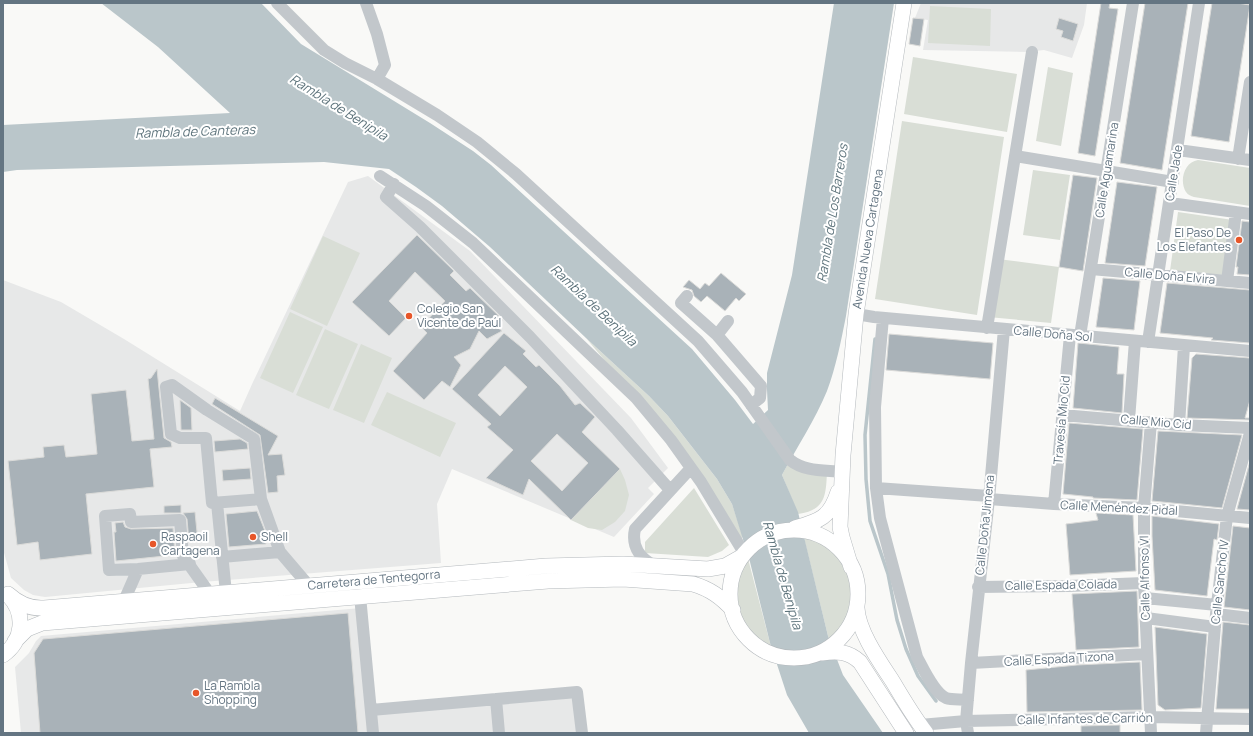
<svg xmlns="http://www.w3.org/2000/svg" width="1253" height="736" font-family="Manrope,sans-serif">
<style>
.built{fill:#e7e8e8}
.green{fill:#d9ded6}
.water{fill:#bac6ca}
.lines{fill:none;stroke-linecap:round;stroke-linejoin:round}
.stream{stroke:#bac6ca;stroke-width:3.5}
.building{fill:#a9b2b8;stroke:#dbdbd9;fill-rule:evenodd}
.major-casing{stroke:#b4b9bd;stroke-width:16}
.minor{stroke:#c2c7cb;stroke-width:12}
.major{stroke:#fff;stroke-width:15}
.poi-dot{fill:#e75629;stroke:#fff;stroke-width:1.5}
.labels{text-anchor:middle;stroke-width:4;stroke-linejoin:round;paint-order:stroke}
.street-label{font-size:12px;fill:#647582;stroke:#fff}
.poi-label{font-size:12px;fill:#647582;stroke:#fff;text-anchor:start}
.water-label{font-size:13px;font-style:italic;fill:#5e747c;stroke:#fff}
</style>
<rect width="100%" height="100%" fill="#f9f9f7"/>
<path class="built" d="M921,3H1087L1084,25L1072,58L1044,50L1027,52L923,50L928,20L915,18Z
M368,176L470,251L631,418L668,468L648,488L654,494L614,537L452,469L437,504L441,563L202,582L45,597L33,595L24,590L11,578L3,549V280L61,302L124,339L240,411L253,382L348,182Z
M361,608L371,710L577,692L582,733H21L15,667L29,653L36,641L41,636Z"/>
<path class="green" d="M930,6L991,9L990,46L928,43Z
M913,57L1017,74L1007,132L904,114Z
M1048,67L1073,73L1061,146L1036,141Z
M902,121L1004,137L977,315L875,299Z
M1198,160L1250,168V206L1194,197C1191,196 1188,195 1186,192C1179,181 1184,162 1198,160Z
M1033,170L1070,175L1060,240L1023,235Z
M1178,212L1233,220L1224,275L1170,271Z
M323,236L360,253L327,326L290,309Z
M998,259L1059,267L1051,323L988,317Z
M290,312L323,327L293,393L260,378Z
M325,329L358,344L329,409L296,395Z
M586,338L649,396L668,416L717,479L732,504L743,537L737,542L671,440Z
M361,344L392,358L364,423L333,410Z
M387,392L456,423L440,457L371,425Z
M790,460L827,471C826,495 826,510 798,514L782,475Z
M620,469L625,480L629,495L625,511L615,522L602,530L588,528L571,520Z
M694,488L729,545L722,551L708,557L645,553V542Z
M802,530C816,533 828,538 838,548C842,551 844,556 847,561C849,565 853,569 854,574C863,600 854,631 832,646L828,636Z
M746,551L770,643L774,655C764,651 755,646 748,639C731,622 727,593 734,572C736,564 742,557 746,551Z"/>
<path class="water" d="M101,3H261L301,44L430,123L473,151L491,165L692,349L735,400L753,424L768,410L767,390V373L792,275L834,3H894L846,316C841,341 836,367 827,391C815,420 797,447 782,475L798,512L828,636L843,675L883,733H809L787,695L770,643L750,562L732,504L717,479L668,416L649,396L586,338L490,247L442,206L416,187L389,169L324,162L17,170L3,172V125L230,113L158,47Z"/>
<g class="lines">
<path class="stream" d="M875,339L865,435L866,479L870,521L888,574L897,620L906,649L918,676L936,701"/>
</g>
<path class="building" d="M1101,3H1110L1109,8L1118,9L1095,156L1078,153Z
M1145,3H1188L1162,170L1120,163Z
M1212,3H1237L1250,5L1229,142L1191,136Z
M913,18L924,19L920,46L909,44Z
M1059,18L1078,24L1073,41L1061,37L1063,31L1056,29Z
M1073,175L1097,178L1083,271L1059,267Z
M1117,182L1157,187L1145,266L1105,263Z
M1242,221L1250,222V275L1237,274L1238,267H1236Z
M417,235L454,271L450,275L466,291L470,288L503,320L497,327L502,331L487,339L479,331L470,349L454,357L461,365L450,387L442,381L424,400L393,371L427,333L421,327L445,301L415,272L389,301L406,318L389,336L352,302Z
M721,273L746,294L739,301L736,298L725,311L707,296L701,302L694,296L692,290L683,287L689,280L700,289L705,283L709,286Z
M1103,278L1140,281L1134,330L1096,327Z
M1167,283L1250,290V343L1211,340L1213,338L1160,333Z
M504,333L526,351L523,354L536,367L539,365L560,386L575,405L580,403L595,417L582,432L620,469L571,520L529,479L523,495L486,478L513,450L487,427L491,424L452,389ZM505,366L527,387L500,416L478,395ZM557,434L588,463L562,491L531,461Z
M889,334L993,343L990,379L886,370Z
M1078,343L1119,347L1117,374H1124L1122,413L1073,408Z
M1196,354L1250,358V400L1245,418H1250V420L1187,418L1192,358Z
M157,369L164,438L171,442L172,447L150,449L154,487L86,494L92,554L40,560L38,542L17,545L8,461L44,457L43,447L64,445L66,457L97,454L91,394L126,390L132,441L154,439L148,379L151,378Z
M215,398L278,436L268,455L282,454L285,475L277,476L278,492L268,493L260,435L212,404Z
M180,400L191,408L192,430H181Z
M1069,423L1143,429L1137,500L1093,498V497L1063,494Z
M1158,431L1242,435L1222,508L1152,501Z
M240,439L247,443L248,449L215,452L214,441Z
M1250,461V510L1237,509Z
M250,468L251,479L223,481L222,470Z
M181,505V513H164V506Z
M257,511L265,531L266,544L229,547L226,514Z
M195,512L198,542H189L187,519L183,513Z
M1096,513L1133,515L1136,571L1070,575L1066,524L1098,520Z
M1152,516L1219,524L1217,540L1214,539L1207,596L1155,590L1152,536Z
M123,522L125,527L131,529L173,528L175,555L116,561L114,532H116L115,523Z
M1233,526L1250,528V610L1224,607Z
M1137,591L1139,647L1076,650L1072,594Z
M348,613L358,733H40L34,653L43,639Z
M1223,622L1250,625V709H1216Z
M1155,627L1207,634L1201,708L1165,710L1158,705Z
M1140,662L1142,710L1027,712L1026,670L1077,665Z
M1120,725V733H1081V726Z"/>
<g class="lines">
<g class="major-casing">
<path id="major" d="M795,528C819,521 830,518 838,492
M730 594a64 64 0 1 1 128 0a64 64 0 1 1-128 0Z
M851,567L842,537L840,527L843,455L856,314L904,3
M8,594C19,604 30,609 44,608L546,566L623,564L708,569L725,566L741,557
M857,608C858,631 880,662 893,682C903,699 914,717 926,733
M15,641L27,629L42,623L548,581L623,579L693,584C710,589 721,597 733,610
M822,653C837,651 848,651 860,662L906,733
M3,655C23,641 26,614 9,596"/>
</g>
<path class="minor" d="M277,3L324,50L345,63L377,79L437,115L477,142L516,174L698,341L742,392L790,460C805,472 824,470 842,472
M366,3L377,34L385,65L377,79
M1178,150L1250,160
M1015,156L1173,182
M1238,159L1250,82
M380,176L426,206L473,243L636,398L671,440L701,482L744,553
M394,184L386,197L420,227L530,337L617,430L670,490
M1170,203L1250,214
M1091,269L1250,283
M1227,281L1236,212
M687,296L681,303L717,335L761,386L760,398L751,405
M856,314L874,317L1250,351
M883,318L875,407L876,488L880,518L917,657C923,668 934,693 946,698C952,700 961,699 968,700
M987,328L1032,52
M717,335L728,321
M1080,336L1133,3
M1148,342L1199,3
M1062,415L1179,425L1250,428
M1129,420L1135,341
M1151,422L1144,508V583L1151,733
M1179,425L1184,346
M876,488L989,496
M261,499L212,503L206,438H180L171,434L166,387L172,385L207,410L254,439L261,499L280,552L309,586
M989,499L1054,504L1144,508L1250,518
M217,503L226,593
M1054,504L1070,335
M222,557L280,552
M190,564L138,569L109,570L105,516L130,514L131,522L180,520L183,556L210,594
M655,566C640,558 631,547 635,529L691,468
M978,587L1068,586L1144,583
M360,596L373,733
M1145,598L1217,605
M124,601L138,569
M1216,614L1250,618
M1146,618L1215,627
M971,663L1147,654
M496,699L499,733
M371,710L577,692L582,733
M920,725L966,721L1151,717L1250,719
M968,733L966,721L971,663L989,499L1004,329
M1206,733L1216,614L1227,516L1250,433"/>
<use href="#major" class="major"/>
</g>
<g class="poi-dot">
<circle cx="1239" cy="240" r="4"/>
<circle cx="409" cy="316" r="4"/>
<circle cx="253" cy="537" r="4"/>
<circle cx="153" cy="544" r="4"/>
<circle cx="196" cy="693" r="4"/>
</g>
<g class="labels">
<g class="street-label">
<text transform="translate(1107 170) rotate(-81)" y="4">Calle Aguamarina</text>
<text transform="translate(1174 173) rotate(-81)" y="4">Calle Jade</text>
<text transform="translate(868 239) rotate(-81)" y="4">Avenida Nueva Cartagena</text>
<text transform="translate(1170 276) rotate(5)" y="4">Calle Doña Elvira</text>
<text transform="translate(1053 334) rotate(5)" y="4">Calle Doña Sol</text>
<text transform="translate(1062 420) rotate(-85)" y="4">Travesía Mio Cid</text>
<text transform="translate(1156 422) rotate(5)" y="4">Calle Mio Cid</text>
<text transform="translate(1119 508) rotate(3)" y="4">Calle Menéndez Pidal</text>
<text transform="translate(985 525) rotate(-84)" y="4">Calle Doña Jimena</text>
<text transform="translate(1145 578) rotate(-91)" y="4">Calle Alfonso VI</text>
<text transform="translate(374 580) rotate(-5)" y="4">Carretera de Tentegorra</text>
<text transform="translate(1220 582) rotate(-84)" y="4">Calle Sancho IV</text>
<text transform="translate(1061 585) rotate(-1)" y="4">Calle Espada Colada</text>
<text transform="translate(1059 659) rotate(-3)" y="4">Calle Espada Tizona</text>
<text transform="translate(1085 719) rotate(-1)" y="4">Calle Infantes de Carrión</text>
</g>
<g class="poi-label">
<text x="1231" y="237" text-anchor="end">El Paso De<tspan x="1231" dy="14">Los Elefantes</tspan></text>
<text x="417" y="313">Colegio San<tspan x="417" dy="14">Vicente de Paúl</tspan></text>
<text x="161" y="541">Raspaoil<tspan x="161" dy="14">Cartagena</tspan></text>
<text x="261" y="541">Shell</text>
<text x="204" y="690">La Rambla<tspan x="204" dy="14">Shopping</tspan></text>
</g>
<g class="water-label">
<text transform="translate(339 107) rotate(32)" y="5">Rambla de Benipila</text>
<text transform="translate(195 131) rotate(-2)" y="5">Rambla de Canteras</text>
<text transform="translate(832 213) rotate(-81)" y="5">Rambla de Los Barreros</text>
<text transform="translate(594 305) rotate(43)" y="5">Rambla de Benipila</text>
<text transform="translate(783 575) rotate(74)" y="5">Rambla de Benipila</text>
</g>
</g>
<rect width="1253" height="736" fill="none" stroke="#647582" stroke-width="8"/>
</svg>
